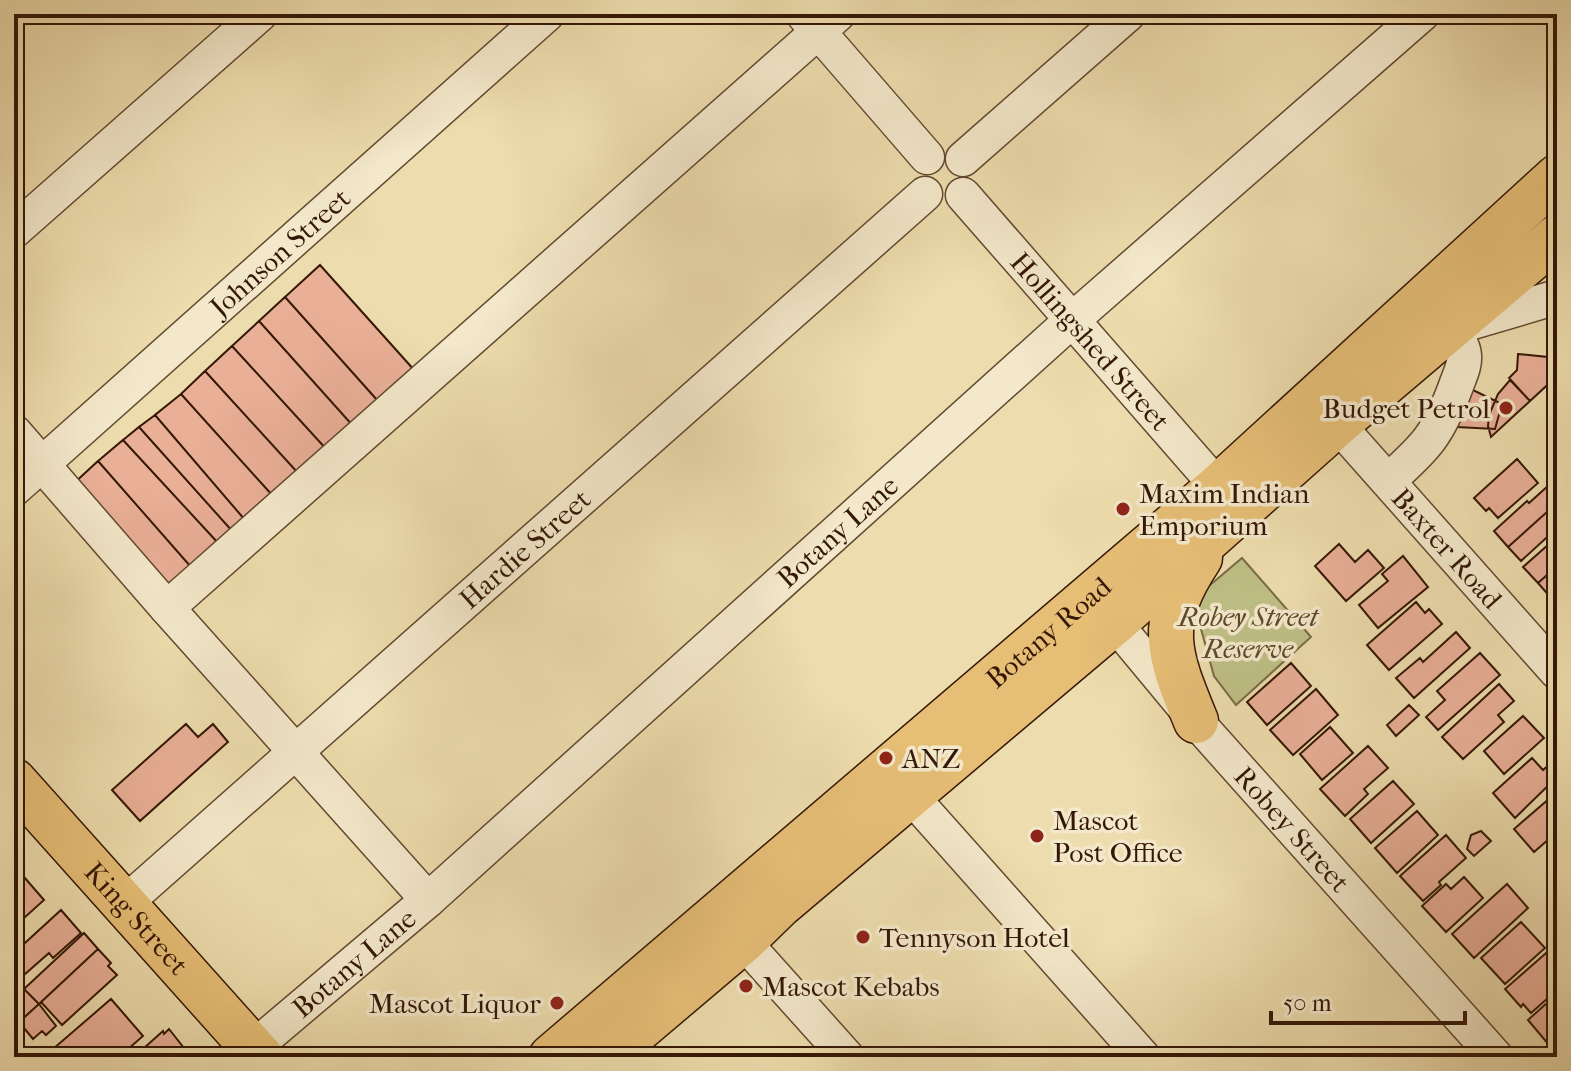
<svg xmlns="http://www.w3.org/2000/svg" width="1571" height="1071" font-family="'IM FELL French Canon',serif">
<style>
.green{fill:#bebf86;stroke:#796b46;stroke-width:2}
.building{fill:#e9af97;stroke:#341706;stroke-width:2}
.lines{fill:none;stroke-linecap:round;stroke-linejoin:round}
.minor-casing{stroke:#624830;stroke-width:37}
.major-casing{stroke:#341706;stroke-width:47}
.minor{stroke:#f3e8ca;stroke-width:34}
.major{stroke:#e6be76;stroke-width:44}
.poi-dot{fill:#8f2418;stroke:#f3e8ca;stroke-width:3}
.labels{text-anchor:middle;stroke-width:7;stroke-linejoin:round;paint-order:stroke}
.street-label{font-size:28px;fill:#341706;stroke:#f3e8ca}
.poi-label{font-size:28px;fill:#341706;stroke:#f3e8ca;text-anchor:start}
.park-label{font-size:28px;font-style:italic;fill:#5d492c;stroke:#f3e8ca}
</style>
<rect width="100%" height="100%" fill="#eddcad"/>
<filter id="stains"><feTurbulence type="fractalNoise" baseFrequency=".0025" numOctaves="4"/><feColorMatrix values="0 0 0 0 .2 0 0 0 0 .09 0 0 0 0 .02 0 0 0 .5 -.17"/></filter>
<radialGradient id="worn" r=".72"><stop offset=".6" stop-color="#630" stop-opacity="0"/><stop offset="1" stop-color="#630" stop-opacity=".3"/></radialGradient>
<path class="green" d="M1242,558L1311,637L1236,705L1214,676L1196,611L1203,591Z"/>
<path class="building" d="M320,265L415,371L378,401L285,297Z
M285,297L378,401L354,427L259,321Z
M259,321L354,427L328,451L232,346Z
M232,346L328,451L298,473L205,371Z
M1518,354L1557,358V376L1530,401L1509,378L1517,370Z
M205,371L298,473L273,496L181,394Z
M1450,379L1502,404L1495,429L1437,426Z
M1510,380L1530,401L1491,437L1488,426L1489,415L1498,394Z
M181,394L273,496L245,520L155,415Z
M155,415L245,520L233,532L139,427Z
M139,427L233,532L219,544L123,440Z
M123,440L219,544L191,567L98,461Z
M1517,459L1538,483L1498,518L1489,508L1486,511L1474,498Z
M98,461L191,567L165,589L72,485Z
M1549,485L1557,495V503L1508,547L1494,531L1527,501L1529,503Z
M1557,503V528L1521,561L1508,547Z
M1557,537V566L1538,583L1523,567Z
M1339,544L1355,562L1368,550L1384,568L1346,601L1315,566Z
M1403,556L1428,587L1378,628L1359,605L1388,581L1382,574Z
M1557,566V594L1552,599L1538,583Z
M1416,602L1425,613L1429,609L1442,624L1389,670L1367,645Z
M1456,632L1470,648L1414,698L1396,678L1420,658L1423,662Z
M1480,653L1500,675L1438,730L1426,717L1445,700L1437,691Z
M1291,663L1311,686L1267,725L1247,702Z
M1499,684L1514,701L1498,715L1504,722L1463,759L1442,737Z
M1316,689L1338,715L1293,755L1270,730Z
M1409,705L1419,715L1396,736L1387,725Z
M1523,716L1544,738L1504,774L1484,751Z
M186,724L198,737L213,724L228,742L140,821L112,790Z
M1330,727L1353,753L1322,780L1300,754Z
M1368,746L1388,768L1364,789L1368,794L1345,816L1320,789Z
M1532,758L1543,770L1557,758V777L1515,818L1493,793Z
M1393,781L1414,804L1371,843L1350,819Z
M1557,792V832L1534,852L1514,829Z
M1417,811L1438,835L1397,873L1375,848Z
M1481,831L1491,841L1474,856L1467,849L1471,835Z
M1446,835L1466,858L1439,882L1441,885L1423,901L1400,876Z
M24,877L44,900L14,927V885Z
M1464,877L1483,898L1446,932L1422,906L1446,884L1451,889Z
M1507,884L1528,908L1474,958L1452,934Z
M61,910L81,933L53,958L49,953L16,982L14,979V953Z
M1521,922L1545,948L1505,984L1481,958Z
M84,933L98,949L39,1004L24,989Z
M1553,947L1557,952V990L1531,1013L1523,1004L1521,1007L1505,989Z
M98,949L111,963L108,966L117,975L62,1025L41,1002Z
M24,989L39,1004L17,1024L14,1013L20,1008L14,997Z
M1557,994V1038L1549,1045L1528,1020Z
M111,999L143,1036L119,1057H48L46,1055Z
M39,1004L56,1026L46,1035L42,1031L33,1039L19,1022Z
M169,1029L191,1057H134L163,1031L164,1034Z"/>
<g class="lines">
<g class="minor-casing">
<g id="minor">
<path d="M804,15L927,157"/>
<path d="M963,159L1128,14"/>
<path id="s1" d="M963,195L1218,487"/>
<path d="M14,231L260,14"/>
<path id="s2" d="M1337,424L1557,672"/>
<path d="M14,432L167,608L428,900"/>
<path d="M1388,481C1426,447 1438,435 1456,386C1459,377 1465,366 1464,356C1464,347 1456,336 1452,328L1557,297"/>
<path id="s3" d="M14,489L547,14"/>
<path id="s4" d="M1098,603L1196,721L1496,1057"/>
<path d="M167,608L838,14"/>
<path d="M910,795L1143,1057"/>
<path id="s5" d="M125,903L925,194"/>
<path d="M743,941L847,1057"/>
<path id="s6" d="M253,1048L428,900L1071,321L1422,14"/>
</g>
</g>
<g class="major-casing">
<g id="major">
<path d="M1196,721C1168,653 1156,624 1200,558"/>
<path id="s7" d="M14,781L261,1057"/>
<path id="s8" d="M551,1057L1218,487L1557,177"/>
<path d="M606,1057L743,941L780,905L1114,623L1337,424L1557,237"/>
</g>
</g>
<use href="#minor" class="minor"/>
<use href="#major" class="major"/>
</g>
<g class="poi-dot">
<circle cx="1506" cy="408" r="8"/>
<circle cx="1123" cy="509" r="8"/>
<circle cx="886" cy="758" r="8"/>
<circle cx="1037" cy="836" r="8"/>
<circle cx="863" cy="937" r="8"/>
<circle cx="746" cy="986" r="8"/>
<circle cx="557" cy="1003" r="8"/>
</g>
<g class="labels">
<g class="street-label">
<text dy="10" stroke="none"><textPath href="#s3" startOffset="356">Johnson Street</textPath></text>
<text dy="10" stroke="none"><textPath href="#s1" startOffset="194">Hollingshed Street</textPath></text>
<text dy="10" stroke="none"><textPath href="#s6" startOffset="780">Botany Lane</textPath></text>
<text dy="10" stroke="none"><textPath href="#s2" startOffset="166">Baxter Road</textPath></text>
<text dy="10" stroke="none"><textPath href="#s5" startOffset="534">Hardie Street</textPath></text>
<text dy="10" stroke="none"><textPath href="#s8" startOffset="654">Botany Road</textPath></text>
<text dy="10" stroke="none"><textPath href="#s4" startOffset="298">Robey Street</textPath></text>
<text dy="10" stroke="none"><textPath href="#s7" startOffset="184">King Street</textPath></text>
<text dy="10" stroke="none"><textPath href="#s6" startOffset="132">Botany Lane</textPath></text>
</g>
<g class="poi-label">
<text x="1490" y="418" text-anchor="end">Budget Petrol</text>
<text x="1139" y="503">Maxim Indian<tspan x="1139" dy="32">Emporium</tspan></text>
<text x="902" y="768">ANZ</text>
<text x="1053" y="830">Mascot<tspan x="1053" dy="32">Post Office</tspan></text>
<text x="879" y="947">Tennyson Hotel</text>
<text x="762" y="996">Mascot Kebabs</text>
<text x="541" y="1013" text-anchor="end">Mascot Liquor</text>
</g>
<g class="park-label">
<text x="1248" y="626">Robey Street<tspan x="1248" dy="32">Reserve</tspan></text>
</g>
</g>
<rect width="1571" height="1071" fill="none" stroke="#eddcad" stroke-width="48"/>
<rect x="16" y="16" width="1539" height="1039" fill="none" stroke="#341706" stroke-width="4"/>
<rect x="24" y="24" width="1523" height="1023" fill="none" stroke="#341706" stroke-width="2"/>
<path d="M1271 1011v12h194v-12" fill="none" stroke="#341706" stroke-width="4"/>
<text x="1283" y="1011" font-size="24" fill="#341706" stroke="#f3e8ca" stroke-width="6" paint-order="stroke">50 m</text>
<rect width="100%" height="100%" filter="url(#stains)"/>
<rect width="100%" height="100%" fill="url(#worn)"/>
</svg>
